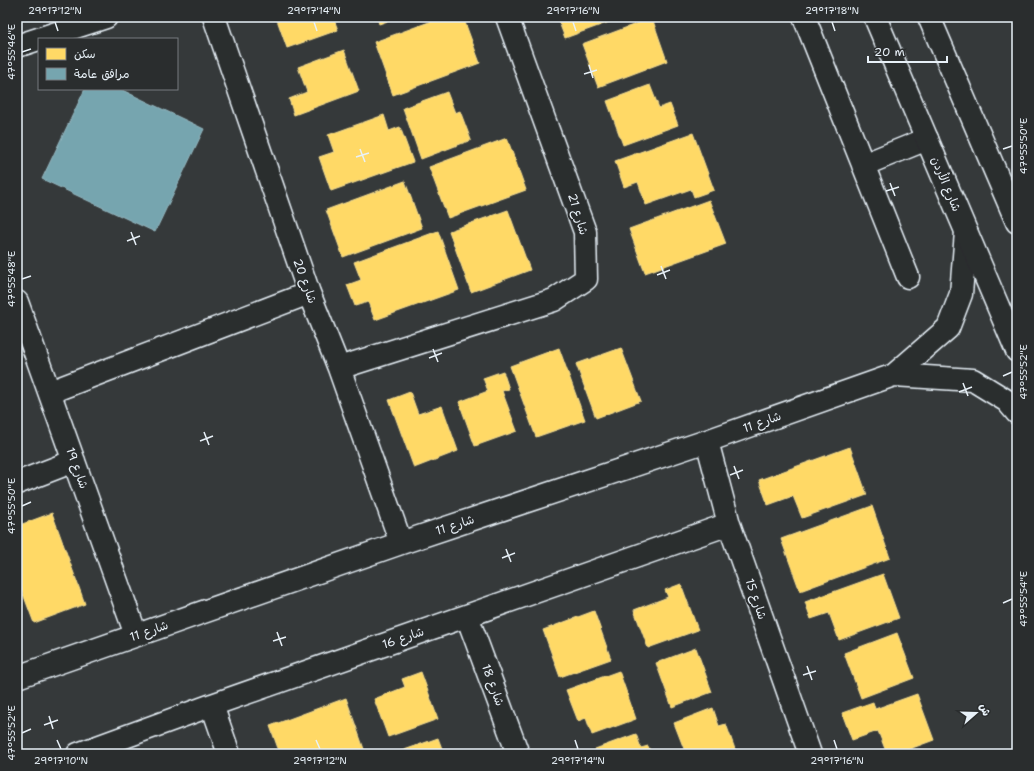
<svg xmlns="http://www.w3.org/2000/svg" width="1034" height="771" font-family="'Shantell Sans','Playpen Sans Arabic',sans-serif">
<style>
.homes{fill:#ffd966;stroke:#f8e092}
.public{fill:#76a5af;stroke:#98bcc5}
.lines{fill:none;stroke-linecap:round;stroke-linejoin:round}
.minor-casing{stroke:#e8f1f8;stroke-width:25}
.major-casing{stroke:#e8f1f8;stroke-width:25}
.minor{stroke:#2a2d2e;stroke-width:22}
.major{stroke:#2a2d2e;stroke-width:22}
.ticks{fill:none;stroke:#e8f1f8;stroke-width:1.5}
.labels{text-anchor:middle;stroke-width:4;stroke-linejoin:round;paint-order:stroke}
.street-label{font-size:12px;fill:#e8f1f8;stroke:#2a2d2e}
.neatline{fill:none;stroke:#e8f1f8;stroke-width:1.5}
.ticks-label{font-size:10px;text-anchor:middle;fill:#e8f1f8}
</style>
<rect width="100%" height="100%" fill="#35393a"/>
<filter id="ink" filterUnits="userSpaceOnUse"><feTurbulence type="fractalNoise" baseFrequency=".025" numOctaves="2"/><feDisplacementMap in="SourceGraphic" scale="8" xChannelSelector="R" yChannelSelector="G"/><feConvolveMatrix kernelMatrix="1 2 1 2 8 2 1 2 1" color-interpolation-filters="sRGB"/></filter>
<g filter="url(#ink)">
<path class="homes" d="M276,17H333L338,30L287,48Z
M377,17H399L379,24Z
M443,17H463L480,63L393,95L374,42Z
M557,17H623L565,38Z
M652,18L667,61L598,87L582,44Z
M344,50L359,91L294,115L289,99L307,92L298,67Z
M650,85L659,108L670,104L678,125L623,145L607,101Z
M447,92L455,113L460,111L471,140L421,159L403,108Z
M384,115L389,131L400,127L413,162L331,191L319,157L334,152L328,135Z
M693,133L714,190L694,197L691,189L646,205L638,182L624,187L615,161Z
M507,138L526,190L448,218L429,167Z
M405,181L422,228L343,257L326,210Z
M709,200L726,244L645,273L629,229Z
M508,210L530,270L471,292L449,231Z
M438,231L459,290L375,320L368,302L355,306L347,285L361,280L354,262Z
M559,348L585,420L536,437L510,366Z
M621,348L641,401L596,418L576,364Z
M503,371L509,389L502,391L517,431L475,446L459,402L488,391L483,378Z
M410,392L418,414L442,406L458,451L414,468L389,400Z
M850,447L867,495L802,518L793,496L768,505L759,480Z
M872,506L890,558L800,591L781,539Z
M52,513L85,604L34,623L17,578V526Z
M883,574L899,618L839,640L829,613L811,619L805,602Z
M681,584L698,630L648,648L634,610L668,597L665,590Z
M594,611L611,659L560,677L543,630Z
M897,633L914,678L861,698L844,653Z
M696,648L712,692L672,707L656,663Z
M619,671L636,719L592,735L586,718L578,721L566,690Z
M421,672L438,719L388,737L374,699L405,687L402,679Z
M917,694L934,740L896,754H887L878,731L852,740L842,713L873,702L875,709Z
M346,698L365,752L361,754H280L270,726Z
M713,708L719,726L726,724L736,752L730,754H686L674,723Z
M636,734L641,748L648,746L651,754H597L595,749Z
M438,738L444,754H393Z"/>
<path class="public" d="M85,89H120L204,129L155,232L42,179Z"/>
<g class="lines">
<g class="minor-casing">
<path id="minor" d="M214,17L309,293L339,368L401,543
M804,17L908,277
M17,46L106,17
M863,165L927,139
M17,302L136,635
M339,368L554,300L586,279L585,232L507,17
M894,375L973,380L1007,401L1017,413
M50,392L309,293
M707,441L729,524L810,754
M17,483L74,461
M467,616L518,754
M17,677L401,543L707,441L894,375L948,328L961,294L966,232
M212,705L229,754
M78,754L212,705L729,524"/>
</g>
<g class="major-casing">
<path id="major" d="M875,17L1017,351
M929,17L1017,222"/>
</g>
<use href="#minor" class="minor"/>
<use href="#major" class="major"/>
</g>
</g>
<path class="ticks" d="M55,22L58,31M314,22L317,31M573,22L576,31M832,22L835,31M22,52L31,49M589,65L593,78M584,74L597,70M360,149L365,162M1003,149L1012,146M356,157L369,153M890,183L895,196M886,191L899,187M131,232L136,245M127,241L140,236M661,266L666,279M657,275L670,270M22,279L31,276M433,349L438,362M429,358L442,353M1003,376L1012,372M963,383L968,396M959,392L972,387M204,432L209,445M200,441L213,436M734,466L739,479M730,475L743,470M22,506L31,502M506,549L511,562M502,558L515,553M1003,603L1012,599M277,632L282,646M273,641L286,637M807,666L812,680M803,675L816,671M49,716L53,729M44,725L58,720M22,733L31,729M57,740L61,749M316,740L320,749M575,740L578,749M834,740L837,749"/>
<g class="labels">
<g class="street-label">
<text transform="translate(946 184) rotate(67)" y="4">شارع الأردن</text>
<text transform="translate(578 214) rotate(73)" y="4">شارع 21</text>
<text transform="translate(305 281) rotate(70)" y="4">شارع 20</text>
<text transform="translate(762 422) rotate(-20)" y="4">شارع 11</text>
<text transform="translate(77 468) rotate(70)" y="4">شارع 19</text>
<text transform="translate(455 525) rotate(-18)" y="4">شارع 11</text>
<text transform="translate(756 599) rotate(71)" y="4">شارع 15</text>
<text transform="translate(149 631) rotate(-19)" y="4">شارع 11</text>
<text transform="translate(403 638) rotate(-19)" y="4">شارع 16</text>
<text transform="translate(493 685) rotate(70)" y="4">شارع 18</text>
</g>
</g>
<rect width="1034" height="771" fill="none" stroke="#2a2d2e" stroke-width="44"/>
<rect x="38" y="38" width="140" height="52" fill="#2a2d2e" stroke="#767b7f"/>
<rect x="46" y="48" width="20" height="12" fill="#ffd966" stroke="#767b7f"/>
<text x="74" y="58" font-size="12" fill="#e8f1f8">سكن</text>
<rect x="46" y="68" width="20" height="12" fill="#76a5af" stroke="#767b7f"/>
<text x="74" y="78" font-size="12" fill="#e8f1f8">مرافق عامة</text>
<g transform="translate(976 713) rotate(70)" stroke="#2a2d2e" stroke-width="3" paint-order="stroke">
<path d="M0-3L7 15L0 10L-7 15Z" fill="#e8f1f8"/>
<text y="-6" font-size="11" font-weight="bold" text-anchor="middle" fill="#e8f1f8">ش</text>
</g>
<path d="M868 56v6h79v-6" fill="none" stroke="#e8f1f8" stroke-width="2"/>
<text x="874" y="56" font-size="12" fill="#e8f1f8" stroke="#2a2d2e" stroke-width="3" paint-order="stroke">20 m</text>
<rect x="22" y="22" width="990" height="727" class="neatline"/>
<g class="ticks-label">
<text x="55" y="14">29°17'12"N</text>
<text x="314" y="14">29°17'14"N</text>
<text x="573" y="14">29°17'16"N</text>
<text x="832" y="14">29°17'18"N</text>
<text transform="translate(11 52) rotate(-90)" y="4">47°55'46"E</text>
<text transform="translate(1023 146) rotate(-90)" y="4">47°55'50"E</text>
<text transform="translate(11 279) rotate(-90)" y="4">47°55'48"E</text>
<text transform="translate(1023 372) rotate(-90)" y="4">47°55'52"E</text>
<text transform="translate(11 506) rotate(-90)" y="4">47°55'50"E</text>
<text transform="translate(1023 599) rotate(-90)" y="4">47°55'54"E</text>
<text transform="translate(11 733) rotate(-90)" y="4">47°55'52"E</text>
<text x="61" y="764">29°17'10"N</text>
<text x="320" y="764">29°17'12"N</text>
<text x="578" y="764">29°17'14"N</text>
<text x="837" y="764">29°17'16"N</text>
</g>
</svg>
